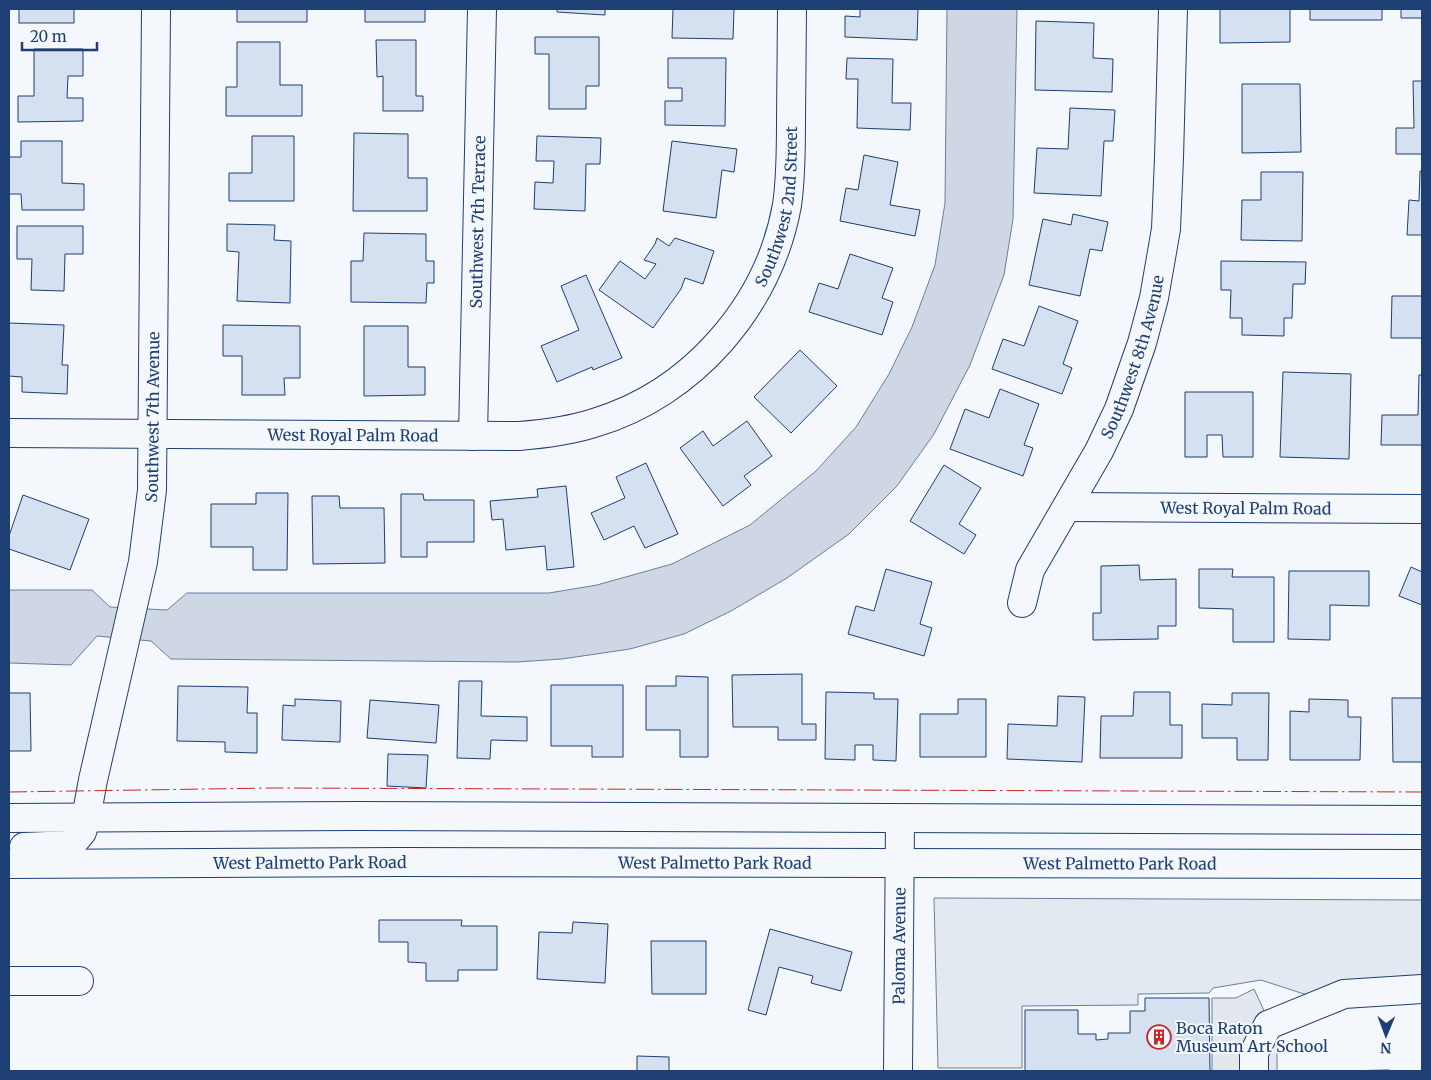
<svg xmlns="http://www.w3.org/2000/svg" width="1431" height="1080" font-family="Merriweather,serif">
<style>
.green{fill:#e3e9f0;stroke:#687fa3}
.parking{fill:#e3e8f0;stroke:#687fa3}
.water{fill:#cfd7e4;stroke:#687fa3}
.building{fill:#d5e0f0;stroke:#1d3f73}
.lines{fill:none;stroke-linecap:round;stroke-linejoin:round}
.minor-casing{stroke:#1d3f73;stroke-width:30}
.major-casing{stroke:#1d3f73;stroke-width:30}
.minor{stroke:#f4f7fb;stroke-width:28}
.major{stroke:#f4f7fb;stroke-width:28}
.power{stroke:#c62828;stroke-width:1;stroke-dasharray:18 4 2.5 4;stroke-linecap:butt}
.labels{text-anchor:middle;stroke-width:4;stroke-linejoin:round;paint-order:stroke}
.street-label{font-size:16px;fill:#1d3f73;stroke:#f4f7fb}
.poi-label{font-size:16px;fill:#1d3f73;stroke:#f4f7fb;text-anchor:start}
</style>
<rect width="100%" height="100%" fill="#f4f7fb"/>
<path class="green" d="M934,898L1422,900V985L1304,994L1261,980L1213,988L1209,993L1138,994V1005L1022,1006V1068H938Z"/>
<path class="parking" d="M1254,989L1277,1039V1071H1212V998H1236Z"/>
<path class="water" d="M947,9H1017L1013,219L1004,275L970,365L934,434L897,486L849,534L787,578L731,611L684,634L630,649L562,659L516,662L171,659L151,641L97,636L71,665L9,663V590H92L110,607L167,610L187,593H549L597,585L672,564L750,525L816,471L856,427L889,374L912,327L935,265L945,203Z"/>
<path class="building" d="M19,9H74V23H19Z
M237,9H307V22H237Z
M365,9H425V22H365Z
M557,9H605V15L557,12Z
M673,9H734L733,39L672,38Z
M860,9H918L917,40L845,37V16L860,17Z
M1220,9H1290V42L1220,43Z
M1310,9H1382V20H1310Z
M1401,9H1422V18H1401Z
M1036,21L1094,23L1093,58L1113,59L1112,92L1035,90Z
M535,37H599V86H586V109H549V54H535Z
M376,40H416V96H423V111H383V76L377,77Z
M237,42H280V85H302V116H226V87H237Z
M34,49H83V76H68L67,98H83V121L18,122V96H34Z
M668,58H726L725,126L665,125V101H682V88H668Z
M847,58L893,59L892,103H911L910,130L857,128L858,79H846Z
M1413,81H1422V154H1396V128H1414Z
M1242,84H1300L1301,152L1242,153Z
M1070,108L1115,110L1113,141H1104L1101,196L1034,193L1037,148L1068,149Z
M354,133L408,134V178H427V211H353Z
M252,136H294V201H229V173H252Z
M537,136L601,138L600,164H586L585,211L534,209L535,182L553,183L554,161H536Z
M21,141H62V183L84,184V210H22L21,194H9V157H21Z
M672,141L737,149L734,172L722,170L716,218L663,211Z
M864,155L898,162L890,205L920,210L915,236L840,221L846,188L858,190Z
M1420,171H1422V235H1407L1409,200L1419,201Z
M1261,172H1303L1302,241L1241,240L1242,200H1261Z
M1073,214L1108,222L1102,251L1090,249L1080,296L1029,285L1043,219L1071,225Z
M227,224L275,225L274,240L291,241L290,303L237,301L239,252L227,251Z
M17,226H83V254H65L64,291L31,290L32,259H17Z
M364,233L426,234V261H434V283H427L426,303L351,302V261H363Z
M657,238L669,246L675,238L714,251L703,284L685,278L681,289L653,328L599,290L620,261L645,279L656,264L644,260L655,244Z
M850,254L893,268L882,298L893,302L882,335L809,312L819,283L838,289Z
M1221,261L1306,262L1305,284H1293L1292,318H1284V336L1242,335V318H1230L1231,290H1221Z
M586,275L622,358L593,370L592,367L557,382L541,346L579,330L561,286Z
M1392,296H1422V338H1391Z
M1039,306L1078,321L1063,364L1072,368L1062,394L992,369L1003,339L1024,346Z
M9,323L64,325L62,365H68L67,394L22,392V377L9,376Z
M223,325L300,326V378H284L285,395H242V356H223Z
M364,326H408V367H425V395L364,396Z
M800,350L837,386L791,433L754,397Z
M1283,372L1351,374L1349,459L1280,457Z
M1419,375H1422V445H1381L1382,415H1418Z
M1000,389L1039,404L1024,445L1033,448L1023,476L950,449L965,409L989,418Z
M1185,392H1253V457H1223L1222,435H1207V457H1185Z
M747,421L772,456L744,476L751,485L723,506L680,448L703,431L713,446Z
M646,463L678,534L645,548L634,526L604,540L591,513L625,498L616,477Z
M944,465L981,488L959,524L976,535L964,554L910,521Z
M566,486L574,567L547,570L545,546L506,550L503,519L492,520L490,501L538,497L537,489Z
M256,493H288L287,570H253V547H211V504H256Z
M401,494H423L424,500H474V542H427V557H401Z
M23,495L89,519L70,570L9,549V536Z
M312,496H339L340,508H384L385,563L313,564Z
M1139,565L1140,580L1176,579V626H1158V639L1093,640V613H1101V566Z
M1411,567L1422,572V605L1399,596Z
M886,569L932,582L920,624L932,628L924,656L848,634L856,606L874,611Z
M1199,569H1233L1232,577H1274V642H1233V609L1199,608Z
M1289,571H1369V606L1330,605V640L1288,639Z
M802,674V724H816V740H778V727H733L732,675Z
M676,676L708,677V757H680V730H646V686H676Z
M459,681H482L481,716L527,717V741L491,740L490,759L457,758Z
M551,685H623V757H592V746H551Z
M178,686L248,687L247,713H257V753L225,752V742L177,741Z
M826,692L874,693V699H898L896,761L873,760V745H855V760L825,759Z
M1134,692H1170V725H1182V758H1100L1101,716H1133Z
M9,693H30L31,751H9Z
M1232,693H1269L1268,760H1237V738H1202V704L1232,705Z
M1058,696L1085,697L1082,762L1007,759L1008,724L1057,726Z
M1392,698H1422V762H1393Z
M295,699L341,701L340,742L282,740L283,705L295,706Z
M958,699H986V757H920V714H958Z
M1309,699L1348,700V717H1361L1360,760H1290V711L1309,712Z
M370,700L439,705L436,743L367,738Z
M388,754L428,755L426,788L387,786Z
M379,920H462L461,926H497V970H458V981H426V963L408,962V942H379Z
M573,922L608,924L605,983L537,979L539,932L572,933Z
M770,929L852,952L841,991L811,983L813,976L779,967L766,1015L748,1010Z
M651,941H706V994H652Z
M1145,998H1209L1210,1071H1025V1010H1078V1034H1096V1040L1108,1039V1033H1130V1011H1145Z
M637,1056L669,1057V1071H637Z
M1389,1070V1071H1338Z"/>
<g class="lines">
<g class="minor-casing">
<g id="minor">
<path id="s1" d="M9,433L519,436C544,434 569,431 594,423C692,394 769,306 787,205C791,178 791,150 791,122C791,84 792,47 792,9"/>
<path id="s2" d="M473,436L482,9"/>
<path id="s3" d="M1068,507L1422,509"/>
<path id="s4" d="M1022,603L1030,570L1099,451L1119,409L1142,343L1154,298L1166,229L1169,158L1173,9"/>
<path id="s5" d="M86,818L93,780L143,562L152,490L156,9"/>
<path d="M9,981H79"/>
<path id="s6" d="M898,1071L900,820"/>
<path d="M1254,1071V1053L1268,1025L1344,994L1422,989"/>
</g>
</g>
<g class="major-casing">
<g id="major">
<path d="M9,818L356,816L1422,820"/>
<path d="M24,847L71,845L82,832L86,818"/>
<path id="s7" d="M9,864L398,862L1422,864"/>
</g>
</g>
<use href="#minor" class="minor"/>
<use href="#major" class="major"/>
<path class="power" d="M9,792L273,788L1422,792"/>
</g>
<defs>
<g id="building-ring" transform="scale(1.25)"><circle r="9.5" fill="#f4f7fb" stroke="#c62828" stroke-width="1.5"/><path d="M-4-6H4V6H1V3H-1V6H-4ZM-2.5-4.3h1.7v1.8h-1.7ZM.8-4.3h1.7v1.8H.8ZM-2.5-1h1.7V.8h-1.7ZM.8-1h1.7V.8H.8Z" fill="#c62828"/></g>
</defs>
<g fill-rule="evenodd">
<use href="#building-ring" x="1159" y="1037"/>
</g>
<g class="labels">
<g class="street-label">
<text dy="6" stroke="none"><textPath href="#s1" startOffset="889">Southwest 2nd Street</textPath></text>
<text dy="6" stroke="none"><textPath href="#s2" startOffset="214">Southwest 7th Terrace</textPath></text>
<text dy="6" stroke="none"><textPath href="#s4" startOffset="272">Southwest 8th Avenue</textPath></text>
<text dy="6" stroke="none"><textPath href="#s5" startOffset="408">Southwest 7th Avenue</textPath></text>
<text dy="6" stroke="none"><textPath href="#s1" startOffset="344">West Royal Palm Road</textPath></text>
<text dy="6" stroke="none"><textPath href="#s3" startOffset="178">West Royal Palm Road</textPath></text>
<text dy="6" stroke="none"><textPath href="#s7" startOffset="706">West Palmetto Park Road</textPath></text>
<text dy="6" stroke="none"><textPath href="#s7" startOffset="301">West Palmetto Park Road</textPath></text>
<text dy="6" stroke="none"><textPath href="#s7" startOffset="1111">West Palmetto Park Road</textPath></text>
<text dy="6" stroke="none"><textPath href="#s6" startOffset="125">Paloma Avenue</textPath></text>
</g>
<g class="poi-label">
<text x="1176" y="1034">Boca Raton<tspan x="1176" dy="18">Museum Art School</tspan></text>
</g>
</g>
<rect width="1431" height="1080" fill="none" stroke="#1d3f73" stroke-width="20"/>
<g transform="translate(1386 1035) rotate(181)" stroke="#f4f7fb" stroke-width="4" paint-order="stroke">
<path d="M0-4L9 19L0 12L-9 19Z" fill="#1d3f73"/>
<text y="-8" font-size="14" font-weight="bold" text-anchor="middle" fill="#1d3f73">N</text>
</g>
<path d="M22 42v8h75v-8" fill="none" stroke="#1d3f73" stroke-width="2.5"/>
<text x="30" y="42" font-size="15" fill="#1d3f73" stroke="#f4f7fb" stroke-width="4" paint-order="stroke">20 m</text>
</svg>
